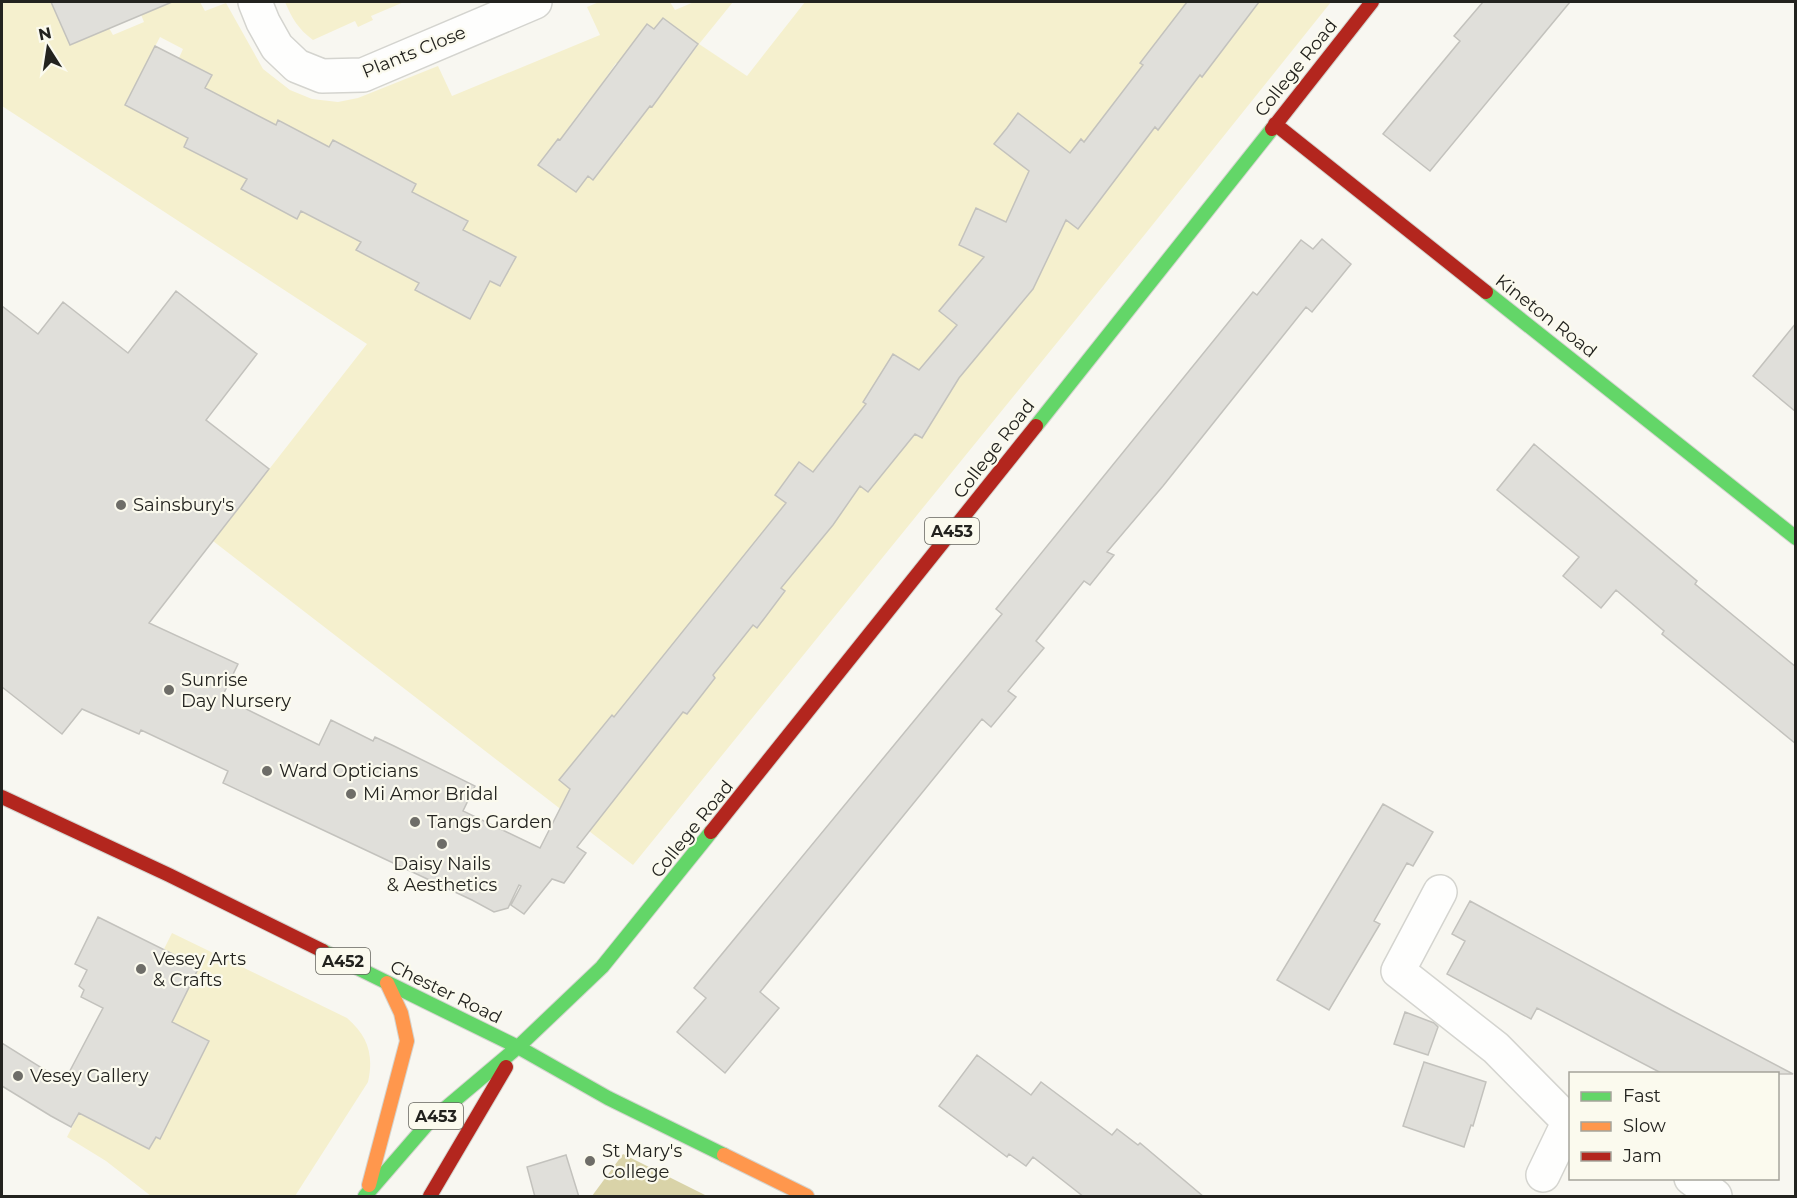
<svg xmlns="http://www.w3.org/2000/svg" width="1797" height="1198" font-family="Montserrat,sans-serif">
<style>
.green{fill:#f5f0ce;fill-rule:evenodd}
.forest{fill:#d9d3a8}
.building{fill:#e0dfda;stroke:#c3c2bd;stroke-width:1.5}
.lines{fill:none;stroke-linecap:round;stroke-linejoin:round}
.street-casing{stroke:#d4d4cf;stroke-width:36}
.fast-casing{stroke:#d4d4cf;stroke-width:16}
.slow-casing{stroke:#d4d4cf;stroke-width:16}
.jam-casing{stroke:#d4d4cf;stroke-width:16}
.street{stroke:#fefefd;stroke-width:33}
.fast{stroke:#63d668;stroke-width:14}
.slow{stroke:#ff974d;stroke-width:14}
.jam{stroke:#b3261e;stroke-width:14}
.poi-dot{fill:#6e6d68;stroke:#fbfaee;stroke-width:2}
.labels{text-anchor:middle;stroke-width:4.5;stroke-linejoin:round;paint-order:stroke}
.shield{fill:#fbfaee;stroke:#64645d;stroke-width:1.5}
.shield-label{font-size:16px;font-weight:bold;fill:#23231f}
.street-label{font-size:18px;fill:#23231f;stroke:#fbfaee}
.poi-label{font-size:18px;fill:#23231f;stroke:#fbfaee;text-anchor:start}
</style>
<rect width="100%" height="100%" fill="#f8f7f1"/>
<path class="green" d="M2,2H51L71,45L109,28L113,35L144,22L136,2H200L205,11L226,3L263,69L290,90L312,99L338,102L358,98L438,66L452,96L600,35L587,7L599,2H670L675,10L694,2H733L699,44L747,76L805,2H1331L1146,233L633,865L213,541L367,344L2,106ZM663,18L698,45L682,67L675,62L652,107L644,102L639,120L623,143L616,138L610,158L593,180L588,176L576,192L539,165L558,139L564,143L573,131L569,127L588,101L594,105L598,89L616,63L623,68L647,24L654,29ZM160,37L183,49L179,58L212,75L205,88L217,163L184,147L191,132L125,104ZM278,120L467,221L463,230L515,257L501,286L490,281L470,319L416,290L419,283L357,250L361,242L301,211L297,218L242,189Z
M285,2H404L371,16L373,20L358,27L355,21L313,40C298,29 292,18 285,2Z
M172,933L347,1018C368,1036 374,1055 368,1082L295,1196H151L106,1161L67,1137L108,1056L176,1014L199,967L164,949Z"/>
<path class="forest" d="M623,1154L707,1196H592Z"/>
<path class="building" d="M51,2H172L70,45Z
M1187,2H1259L1202,77L1200,75L1158,130L1155,127L1078,229L1066,220L1033,289L959,378L922,438L915,434L868,492L860,486L833,525L781,588L785,591L757,628L753,625L713,675L715,678L687,714L683,712L577,847L586,853L564,883L552,879L524,914L511,905L521,886L519,885L508,908L494,912L472,900L223,783L228,771L141,730L139,734L82,709L62,734L2,687V306L38,334L63,302L128,353L176,291L257,354L206,420L269,469L149,623L238,664L222,697L319,745L331,720L373,741L375,737L394,746L475,786L463,811L540,848L570,789L559,780L612,715L614,717L786,503L775,495L799,462L813,472L866,404L863,402L893,354L919,370L957,325L939,311L984,257L959,245L976,208L1006,222L1029,171L994,144L1007,128L1018,113L1070,153L1081,139L1084,142L1143,65L1140,63Z
M1483,2H1570L1430,171L1383,134L1460,41L1454,36Z
M663,18L698,44L652,107L650,106L593,180L588,176L576,192L538,165L558,139L560,140L647,24L654,29Z
M155,46L212,75L205,88L276,125L278,120L329,147L333,140L416,184L412,192L468,221L463,230L516,257L500,286L490,281L470,319L415,290L419,283L356,250L361,242L301,211L297,219L241,189L247,179L184,147L188,138L125,105Z
M1322,239L1351,264L1312,312L1306,307L1163,486L1107,552L1114,555L1090,585L1084,581L1036,641L1044,648L1008,691L1016,697L991,727L982,719L760,992L779,1008L725,1073L677,1032L706,998L694,988L1002,614L996,609L1253,292L1257,295L1301,240L1313,249Z
M1796,323V412L1753,376Z
M1534,444L1697,581L1695,584L1796,667V744L1662,634L1664,631L1616,590L1601,608L1563,576L1579,557L1497,490Z
M1383,804L1433,832L1413,866L1407,863L1374,921L1380,924L1329,1010L1277,980Z
M1470,901L1675,1012L1793,1074H1663L1537,1008L1531,1019L1447,974L1465,941L1452,934Z
M98,917L199,967L172,1022L209,1041L160,1139L156,1137L149,1149L79,1113L71,1127L51,1116L2,1086V1043L64,1082L103,1008L81,997L84,990L79,986L87,970L75,964Z
M1405,1012L1434,1023L1438,1027L1428,1055L1394,1044Z
M977,1055L1031,1095L1041,1082L1112,1135L1117,1129L1138,1145L1140,1143L1204,1197H1084L1033,1157L1026,1166L1009,1154L1007,1157L939,1106Z
M1424,1062L1486,1082L1473,1126L1471,1125L1464,1147L1403,1126Z
M566,1155L579,1197H535L527,1167Z"/>
<g class="lines">
<g class="street-casing">
<path id="street" d="M255,2L263,22L277,47L297,66L322,76L363,75L535,2
M1440,892L1398,971L1496,1048L1570,1123
M1543,1175L1568,1123
M1691,1178L1715,1196"/>
</g>
<g class="fast-casing">
<path id="fast" d="M1486,292L1796,538
M1036,426L1272,129
M323,951L518,1047L608,1098L724,1155
M365,1196L429,1122L518,1047L602,967L711,832"/>
</g>
<g class="slow-casing">
<path id="slow" d="M724,1155L807,1196
M369,1185L407,1041L401,1013L387,983"/>
</g>
<g class="jam-casing">
<path id="jam" d="M1275,124L1486,292
M1272,129L1372,2
M2,797L169,875L323,951
M711,832L1036,426
M430,1196L506,1067"/>
</g>
<use href="#street" class="street"/>
<use href="#fast" class="fast"/>
<use href="#slow" class="slow"/>
<use href="#jam" class="jam"/>
</g>
<g class="poi-dot">
<circle cx="121" cy="505" r="6"/>
<circle cx="169" cy="690" r="6"/>
<circle cx="267" cy="771" r="6"/>
<circle cx="351" cy="794" r="6"/>
<circle cx="415" cy="822" r="6"/>
<circle cx="442" cy="844" r="6"/>
<circle cx="141" cy="969" r="6"/>
<circle cx="18" cy="1076" r="6"/>
<circle cx="590" cy="1161" r="6"/>
</g>
<g class="labels">
<g class="shield">
<rect x="925" y="518" width="54" height="26" rx="4.5"/>
<rect x="316" y="948" width="54" height="26" rx="4.5"/>
<rect x="409" y="1103" width="54" height="26" rx="4.5"/>
</g>
<g class="shield-label">
<text x="952" y="537">A453</text>
<text x="343" y="967">A452</text>
<text x="436" y="1122">A453</text>
</g>
<g class="street-label">
<text transform="translate(414 52) rotate(-22)" y="6">Plants Close</text>
<text transform="translate(1296 68) rotate(-51)" y="6">College Road</text>
<text transform="translate(1546 316) rotate(38)" y="6">Kineton Road</text>
<text transform="translate(994 449) rotate(-52)" y="6">College Road</text>
<text transform="translate(692 829) rotate(-51)" y="6">College Road</text>
<text transform="translate(446 992) rotate(26)" y="6">Chester Road</text>
</g>
<g class="poi-label">
<text x="133" y="511">Sainsbury's</text>
<text x="181" y="686">Sunrise<tspan x="181" dy="21">Day Nursery</tspan></text>
<text x="279" y="777">Ward Opticians</text>
<text x="363" y="800">Mi Amor Bridal</text>
<text x="427" y="828">Tangs Garden</text>
<text x="442" y="870" text-anchor="middle">Daisy Nails<tspan x="442" dy="21">&amp; Aesthetics</tspan></text>
<text x="153" y="965">Vesey Arts<tspan x="153" dy="21">&amp; Crafts</tspan></text>
<text x="30" y="1082">Vesey Gallery</text>
<text x="602" y="1157">St Mary's<tspan x="602" dy="21">College</tspan></text>
</g>
</g>
<rect width="1797" height="1198" fill="none" stroke="#23231f" stroke-width="6"/>
<rect x="1569" y="1072" width="210" height="108" fill="#fbfaee" stroke="#a5a49b" stroke-width="1.5"/>
<rect x="1581" y="1092" width="30" height="9" fill="#63d668" stroke="#a5a49b" stroke-width="1.5"/>
<text x="1623" y="1102" font-size="18" fill="#23231f">Fast</text>
<rect x="1581" y="1122" width="30" height="9" fill="#ff974d" stroke="#a5a49b" stroke-width="1.5"/>
<text x="1623" y="1132" font-size="18" fill="#23231f">Slow</text>
<rect x="1581" y="1152" width="30" height="9" fill="#b3261e" stroke="#a5a49b" stroke-width="1.5"/>
<text x="1623" y="1162" font-size="18" fill="#23231f">Jam</text>
<g transform="translate(48 48) rotate(348)" stroke="#fbfaee" stroke-width="4.5" paint-order="stroke">
<path d="M0-4.5L10 22L0 15L-10 22Z" fill="#23231f"/>
<text y="-9" font-size="16" font-weight="bold" text-anchor="middle" fill="#23231f">N</text>
</g>
</svg>
